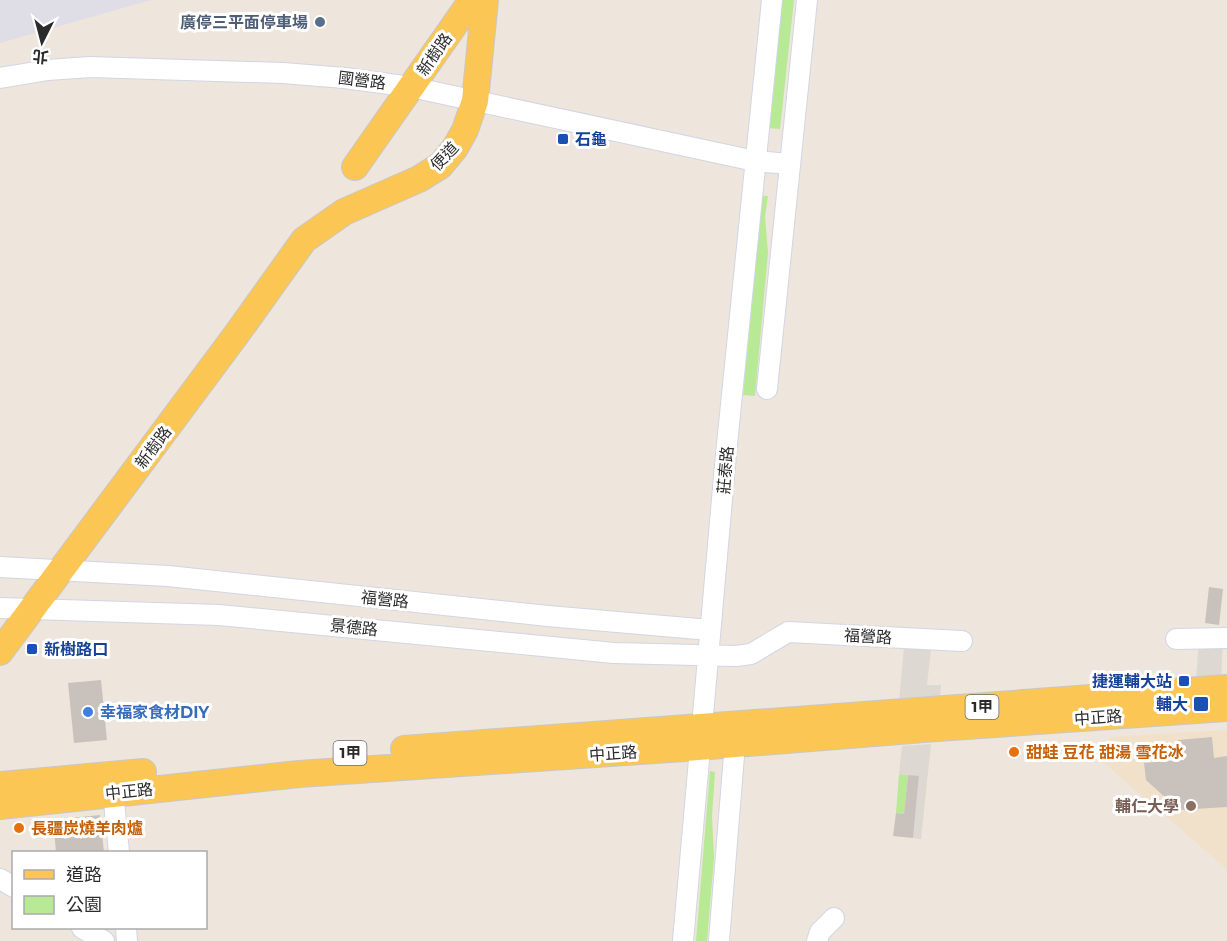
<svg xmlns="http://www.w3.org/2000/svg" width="1227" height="941" font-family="Montserrat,'Noto Sans TC',sans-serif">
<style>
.industrial{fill:#dfdde6}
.education{fill:#f1e1ca}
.green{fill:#b8e994}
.plaza{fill:#ded8d3}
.building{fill:#c9c2bc}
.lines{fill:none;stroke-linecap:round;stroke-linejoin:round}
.minor-casing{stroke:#d1d6e5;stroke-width:22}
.major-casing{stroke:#c8c8c8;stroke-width:28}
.minor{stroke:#fff;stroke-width:20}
.major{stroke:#fbc654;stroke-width:26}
.service-dot{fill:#5c6f8a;stroke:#fff;stroke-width:2}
.transit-dot{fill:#1a4fb4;stroke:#fff;stroke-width:2}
.shop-dot{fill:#3f7fe0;stroke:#fff;stroke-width:2}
.food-dot{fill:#e8710a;stroke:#fff;stroke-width:2}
.education-dot{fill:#8d6e63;stroke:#fff;stroke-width:2}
.labels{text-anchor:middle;stroke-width:6;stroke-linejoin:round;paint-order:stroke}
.shield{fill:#fff;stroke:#6b6b6b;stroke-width:1.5}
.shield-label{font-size:15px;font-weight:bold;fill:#2b2b2b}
.service-label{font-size:16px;font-weight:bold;fill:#4e5e75;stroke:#fff;text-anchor:end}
.street-label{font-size:16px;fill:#2b2b2b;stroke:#fff}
.transit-label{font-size:16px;font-weight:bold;fill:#164399;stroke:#fff;text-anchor:start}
.shop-label{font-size:16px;font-weight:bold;fill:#366cbe;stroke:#fff;text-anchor:start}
.food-label{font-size:16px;font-weight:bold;fill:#c56008;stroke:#fff;text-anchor:start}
.education-label{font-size:16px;font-weight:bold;fill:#785e54;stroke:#fff;text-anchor:end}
</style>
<rect width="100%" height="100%" fill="#eee5dc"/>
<path class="industrial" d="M0,0H151L0,43Z"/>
<path class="education" d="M1227,730V869L1097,757L1111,737Z"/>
<path class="green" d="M782,0H794L780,129L768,128Z
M762,196H768L765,217L768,253L755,396L743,395Z
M710,771L715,772L712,816L714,858L707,941H696Z
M899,774L908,775L904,814L896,813Z"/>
<path class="plaza" d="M905,637L932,639L927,685H941L940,698L899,701Z
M1223,639L1221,678L1196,680L1199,640Z
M931,744L921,839L913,838L919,777L899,774L902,746Z"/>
<path class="building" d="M1209,587L1223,589L1219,625L1205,623Z
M101,680L107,740L74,743L68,683Z
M1212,737L1214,758L1227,756V807L1179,810L1146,780L1144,763L1179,760L1178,740Z
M908,775L919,776L913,838L893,836L896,813L904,814Z
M100,815L104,852H56L53,820Z"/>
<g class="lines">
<g class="minor-casing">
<path id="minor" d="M0,78L48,70L90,67L283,73L345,78L411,87L755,161L789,164
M767,389L807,0
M0,567L168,576L548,616L710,630
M0,608L219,615L614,653L736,656L751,654L788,632L962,641
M1176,639L1227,638
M113,792L119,852
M0,879L14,887
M82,928L104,941
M126,928L127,941
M683,941L726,454L772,0
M719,941L736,731
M817,941L820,932L834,918"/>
</g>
<g class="major-casing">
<path id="major" d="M355,167L472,0
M0,652L236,335L304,240L344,212L419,179L440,166L455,148L465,130L475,101L485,0
M404,749L1227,688
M0,785L143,772
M0,806L299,774L685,748L937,728L1227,708"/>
</g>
<use href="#minor" class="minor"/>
<use href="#major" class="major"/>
</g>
<circle class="service-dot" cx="320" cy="22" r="6"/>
<g class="transit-dot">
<rect x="557" y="133" width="12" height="12" rx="3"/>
<rect x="26" y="643" width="12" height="12" rx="3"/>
<rect x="1178" y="675" width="12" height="12" rx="3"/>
<rect x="1193" y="696" width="16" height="16" rx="3"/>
</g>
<circle class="shop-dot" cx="88" cy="712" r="6"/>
<g class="food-dot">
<circle cx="1014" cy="752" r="6"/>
<circle cx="19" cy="828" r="6"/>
</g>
<circle class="education-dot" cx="1191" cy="806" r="6"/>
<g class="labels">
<g class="shield">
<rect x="965.5" y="695" width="33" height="24" rx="4.5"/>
<rect x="333.5" y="741" width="33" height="24" rx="4.5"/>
</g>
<g class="shield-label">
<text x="982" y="712">1甲</text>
<text x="350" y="758">1甲</text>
</g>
<g class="service-label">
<text x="308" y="28">廣停三平面停車場</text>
</g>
<g class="street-label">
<text transform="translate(434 54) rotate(-55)" y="6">新樹路</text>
<text transform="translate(362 80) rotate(7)" y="6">國營路</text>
<text transform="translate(444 156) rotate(-47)" y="6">便道</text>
<text transform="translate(153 447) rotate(-53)" y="6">新樹路</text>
<text transform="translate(725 470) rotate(-85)" y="6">莊泰路</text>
<text transform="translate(385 599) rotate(6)" y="6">福營路</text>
<text transform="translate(354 627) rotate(6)" y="6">景德路</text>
<text transform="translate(868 636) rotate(3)" y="6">福營路</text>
<text transform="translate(1098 717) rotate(-4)" y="6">中正路</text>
<text transform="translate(613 753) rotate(-4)" y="6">中正路</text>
<text transform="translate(129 791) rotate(-6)" y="6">中正路</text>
</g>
<g class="transit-label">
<text x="575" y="145">石龜</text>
<text x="44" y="655">新樹路口</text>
<text x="1172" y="687" text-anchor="end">捷運輔大站</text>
<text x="1188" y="710" text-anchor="end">輔大</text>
</g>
<g class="shop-label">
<text x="100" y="718">幸福家食材DIY</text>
</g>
<g class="food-label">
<text x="1026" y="758">甜蛙 豆花 甜湯 雪花冰</text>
<text x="31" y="834">長疆炭燒羊肉爐</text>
</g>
<g class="education-label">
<text x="1179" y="812">輔仁大學</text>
</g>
</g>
<rect x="12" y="851" width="195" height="78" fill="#ffffff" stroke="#aaaaaa" stroke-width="1.5"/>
<rect x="24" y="870" width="30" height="9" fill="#fbc654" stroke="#aaaaaa" stroke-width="1.5"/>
<text x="66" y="881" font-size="18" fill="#2b2b2b">道路</text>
<rect x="24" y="896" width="30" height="18" fill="#b8e994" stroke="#aaaaaa" stroke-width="1.5"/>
<text x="66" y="911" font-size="18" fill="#2b2b2b">公園</text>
<g transform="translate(42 42) rotate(186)" stroke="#ffffff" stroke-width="4.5" paint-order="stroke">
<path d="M0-4.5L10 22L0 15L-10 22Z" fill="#2b2b2b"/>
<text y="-9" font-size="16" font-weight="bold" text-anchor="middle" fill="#2b2b2b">北</text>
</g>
</svg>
